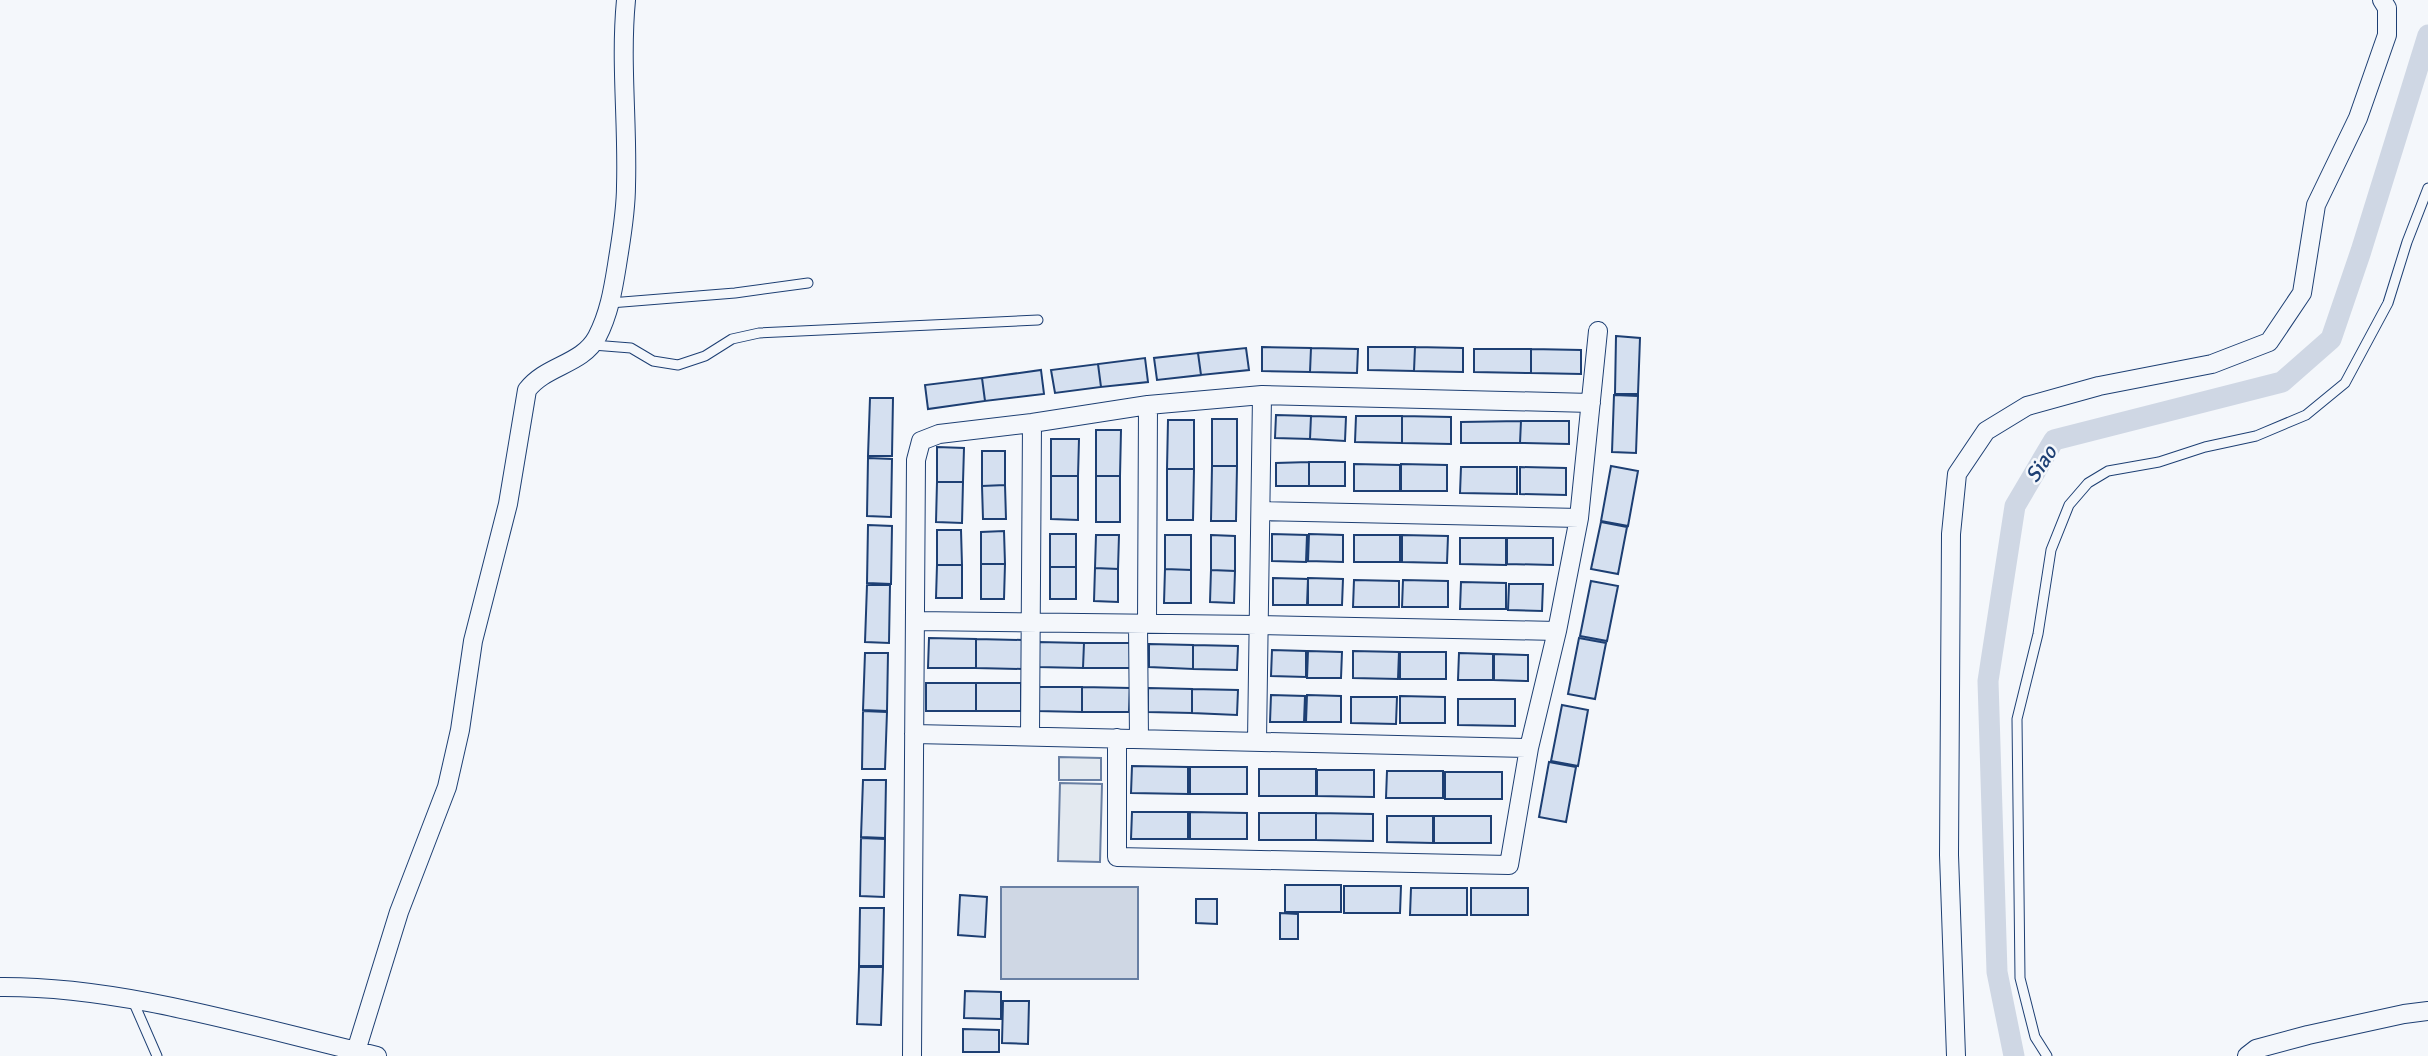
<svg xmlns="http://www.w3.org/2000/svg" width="2428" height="1056" font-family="Signika,sans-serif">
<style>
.green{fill:#e3e9f0;stroke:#687fa3;stroke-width:2}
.water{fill:#cfd7e4;stroke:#687fa3;stroke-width:2}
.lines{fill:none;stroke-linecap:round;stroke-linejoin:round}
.canal{stroke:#cfd7e4;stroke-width:21}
.building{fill:#d5e0f0;stroke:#1d3f73;stroke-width:2}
.lane-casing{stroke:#1d3f73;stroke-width:11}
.street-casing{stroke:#1d3f73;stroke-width:20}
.lane{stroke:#f4f7fb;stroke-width:9}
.street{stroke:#f4f7fb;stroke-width:18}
.labels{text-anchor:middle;stroke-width:5;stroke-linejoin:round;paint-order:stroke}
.water-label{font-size:21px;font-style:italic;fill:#1d3f73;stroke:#f4f7fb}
</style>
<rect width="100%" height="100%" fill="#f4f7fb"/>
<path class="green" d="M1059,757L1101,758V780H1059Z
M1060,783L1102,784L1100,862L1058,861Z"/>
<path class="water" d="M1001,887H1138V979H1001Z"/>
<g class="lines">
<path class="canal" d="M2014,1056L1997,972L1988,681L2015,506L2054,440L2282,382L2331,339L2361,251L2428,35"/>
</g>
<path class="building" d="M1616,336L1640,338L1638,394H1615Z
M1262,347L1311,348L1310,372L1262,371Z
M1368,347H1415L1414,371L1368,370Z
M1415,347L1463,348V372L1414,371Z
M1246,348L1249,370L1201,375L1198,353Z
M1311,348L1358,349L1357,373L1310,372Z
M1474,349H1531V373L1474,372Z
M1531,349L1581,350V374L1531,373Z
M1198,353L1201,375L1157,380L1154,358Z
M1145,358L1148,382L1101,387L1098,364Z
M1098,364L1101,387L1055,393L1051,370Z
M1041,370L1044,394L985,401L982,378Z
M982,378L985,401L928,409L925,385Z
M1614,395L1638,396L1636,453L1612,452Z
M870,398H893L892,456H868Z
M1276,415L1311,416L1310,439L1275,438Z
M1311,416L1346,417L1345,441L1310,439Z
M1356,416H1402V443L1355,442Z
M1402,416L1451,417V444L1402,443Z
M1212,419H1237V466H1212Z
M1168,420H1194V469H1167Z
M1521,421L1520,443H1461V422Z
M1521,421H1569V444L1520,443Z
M1096,430H1121L1120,476H1096Z
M1051,439H1079L1078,476H1051Z
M937,447L964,448L963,482H937Z
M982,451H1005V485L982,486Z
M868,458L892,459L891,517L867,516Z
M1309,462V486H1276V463Z
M1309,462H1345V486H1309Z
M1354,464L1400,465V491H1354Z
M1401,464L1447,465V491H1401Z
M1212,466H1237L1236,521H1211Z
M1611,466L1638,471L1628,526L1601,521Z
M1461,467H1517V494L1460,493Z
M1520,467L1566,468V495L1520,494Z
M1167,469H1194L1193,520H1167Z
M1051,476H1078V520L1051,519Z
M1096,476H1120V522H1096Z
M937,482H963L962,523L936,522Z
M1005,485L1006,519H983L982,486Z
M1601,522L1627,527L1618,574L1591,569Z
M868,525L892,526L891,584L867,583Z
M937,530H961L962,565H937Z
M1004,531L1005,564H981V532Z
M1050,534H1076V567H1050Z
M1272,534L1307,535L1306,562L1272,561Z
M1309,534L1343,535V562L1308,561Z
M1096,535H1119L1118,569L1095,568Z
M1165,535H1191V570L1165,569Z
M1211,535L1235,536V571L1211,570Z
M1354,535H1400V562H1354Z
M1402,535L1448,536L1447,563L1402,562Z
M1460,538H1506V565L1460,564Z
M1507,538H1553V565L1507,564Z
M981,564H1005L1004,599H981Z
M937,565H962V598H936Z
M1050,567H1076V599H1050Z
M1095,568L1118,569V602L1094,601Z
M1165,569L1191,570V603H1164Z
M1211,570L1235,571L1234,603L1210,602Z
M1273,578L1308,579L1307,605H1273Z
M1308,578L1343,579L1342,605H1308Z
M1354,580L1399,581V607H1353Z
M1403,580L1448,581V607H1402Z
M1591,581L1618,586L1607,641L1580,636Z
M1461,582L1506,583V609H1460Z
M1509,584H1543L1542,611L1508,610Z
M867,585H890L889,643L865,642Z
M929,638L976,639V668H928Z
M1579,638L1606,643L1595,699L1568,694Z
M976,639L1022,640V669L976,668Z
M1038,642L1084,643L1083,668L1038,667Z
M1084,643H1131L1130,668H1083Z
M1149,644L1193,645V669L1149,667Z
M1193,645L1238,646L1237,670L1193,669Z
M1272,650L1306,651V677L1271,676Z
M1308,651L1342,652L1341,678H1307Z
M1353,651L1399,652L1398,679L1353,678Z
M1400,652H1446V679H1400Z
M865,653H888L887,711L863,710Z
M1459,653L1493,654V680H1458Z
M1494,654L1528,655V681L1494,680Z
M926,683H976V711H926Z
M976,683H1021V711H976Z
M1037,687H1082V712L1037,711Z
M1082,687L1130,688L1129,712H1082Z
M1148,688L1192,689V713L1148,712Z
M1192,689L1238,690L1237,715L1192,713Z
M1271,695L1305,696L1304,722H1270Z
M1307,695L1341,696V722H1306Z
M1400,696L1445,697V723H1400Z
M1351,697H1397L1396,724L1351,723Z
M1458,699H1515V726L1458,725Z
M1562,705L1588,710L1578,766L1551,761Z
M863,711L887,712L885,769H862Z
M1549,762L1576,767L1566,822L1539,817Z
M1132,766L1188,767V794L1131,793Z
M1190,767H1247V794H1190Z
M1259,769H1316V796H1259Z
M1317,770H1374V797L1317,796Z
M1387,771H1443V798H1386Z
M1445,772H1502V799H1445Z
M863,780H886L885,838L861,837Z
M1132,812H1188V839H1131Z
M1190,812L1247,813V839H1190Z
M1259,813H1316V840H1259Z
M1316,813L1373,814V841L1316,840Z
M1387,816H1433V843L1387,842Z
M1434,816H1491V843H1434Z
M861,838L885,839L884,897L860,896Z
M1285,885H1341V912H1285Z
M1344,886H1401L1400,913H1344Z
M1411,888H1467V915H1410Z
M1471,888H1528V915H1471Z
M960,895L987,897L985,937L958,935Z
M1196,899H1217V924L1196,923Z
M860,908H884L883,966H859Z
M1280,913L1298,914V939H1280Z
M859,967H883L881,1025L857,1024Z
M965,991L1001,992V1019L964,1018Z
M1003,1001H1029L1028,1044L1002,1043Z
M963,1029L999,1030V1052H963Z"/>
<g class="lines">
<g class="lane-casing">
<path id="lane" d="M610,303L735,293L808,283
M593,345L631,348L653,361L678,365L705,356L732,339L759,333L1038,320
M133,1001L157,1056
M2047,1056L2035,1037L2020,978L2017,719L2038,634L2051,550L2069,505L2088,483L2108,471L2159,462L2205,447L2256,436L2306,415L2345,383L2388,303L2407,242L2428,188"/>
</g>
<g class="street-casing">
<path id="street" d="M1261,511L1579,518
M915,621L1258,625L1557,631
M1147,623L1148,405
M1138,624L1139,739
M914,734L1529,748
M1030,736L1032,423
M1117,738V857L1509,865L1529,748L1557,631L1579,518L1598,331
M1257,741L1262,395
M0,987C124,986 256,1028 377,1056
M356,1051L399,912L447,787L460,730L473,641L508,504L527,390C546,365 582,365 597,337C609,314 613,290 617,265C621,239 626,213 626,186C628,124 620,62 626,0
M912,1056L916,460L921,441L939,434L1032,423L1148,405L1262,395L1591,403
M1956,1056L1949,855L1951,534L1957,474L1986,431L2027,406L2099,386L2212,364L2269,342L2302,293L2316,205L2358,118L2387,35V8L2382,0
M2247,1056L2256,1049L2308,1035L2404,1014L2428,1011"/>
</g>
<use href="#lane" class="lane"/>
<use href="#street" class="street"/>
</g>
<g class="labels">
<g class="water-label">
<text transform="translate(2041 464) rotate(-57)" y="7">Siao</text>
</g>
</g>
</svg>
